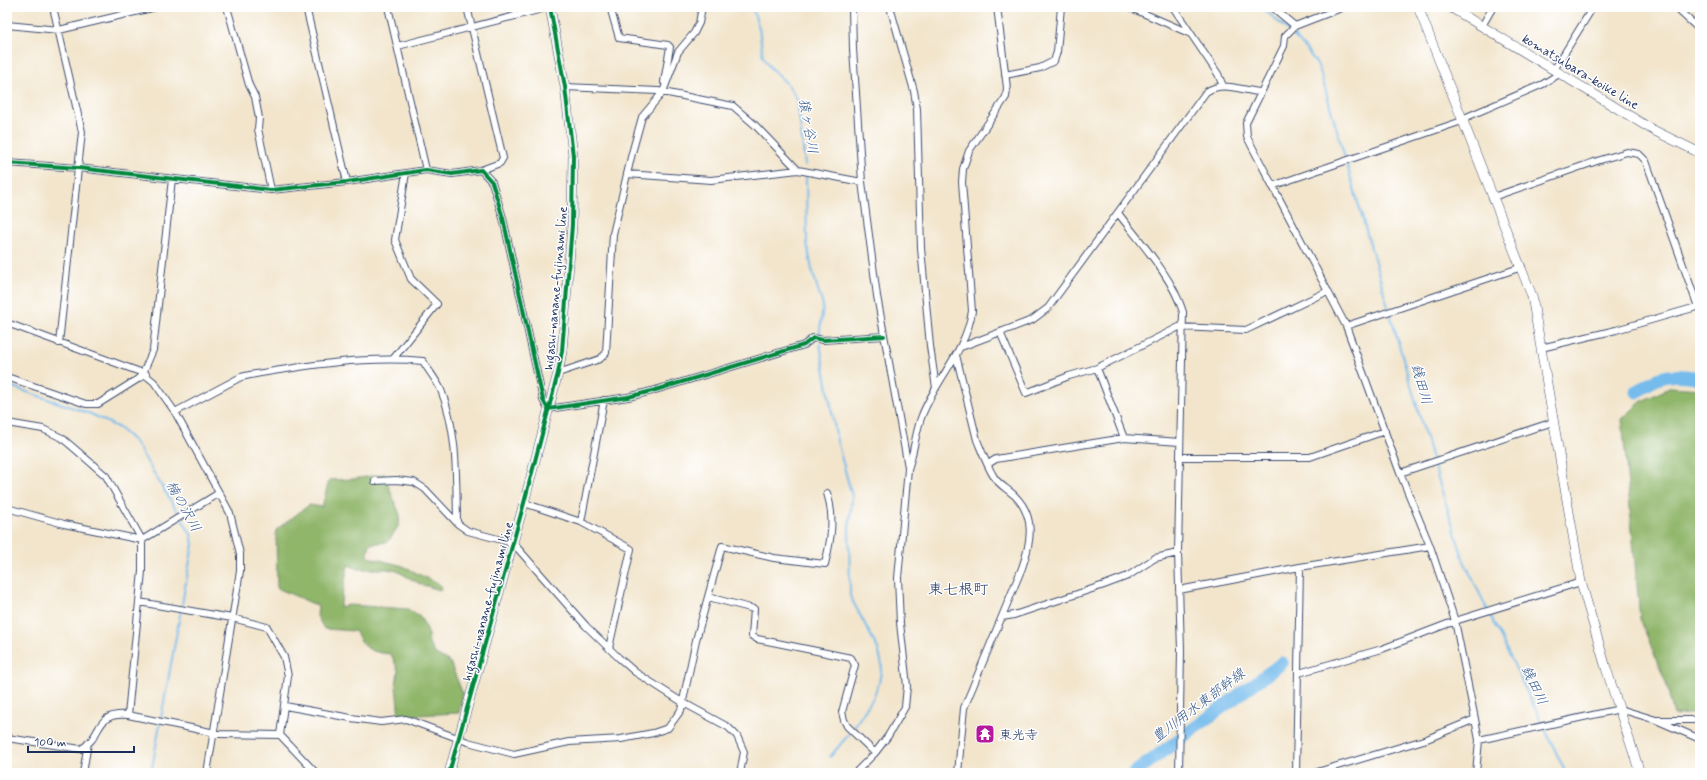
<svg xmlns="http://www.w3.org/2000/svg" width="1707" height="780" font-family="Mynerve,'Klee One',sans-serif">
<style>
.forest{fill:#90b66b;stroke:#567264}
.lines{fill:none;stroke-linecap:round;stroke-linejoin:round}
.stream{stroke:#75bbec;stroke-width:2}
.river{stroke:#75bbec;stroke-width:13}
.street-casing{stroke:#3b4a6e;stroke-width:8}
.secondary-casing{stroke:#3b4a6e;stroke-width:10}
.street{stroke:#fff;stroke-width:6}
.secondary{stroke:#fff;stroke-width:9}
.cycleway-casing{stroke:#fff;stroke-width:6}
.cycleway{stroke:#00873e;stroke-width:4}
.labels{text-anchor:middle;stroke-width:3;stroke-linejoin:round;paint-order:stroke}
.street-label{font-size:13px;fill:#1b2f5e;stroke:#fff}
.poi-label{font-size:13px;fill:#1b2f5e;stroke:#fff;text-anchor:start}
.water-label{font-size:14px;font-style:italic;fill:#365989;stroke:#fff}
.quarter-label{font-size:15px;fill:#1b2f5e;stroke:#fff}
</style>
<rect width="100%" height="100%" fill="#fff"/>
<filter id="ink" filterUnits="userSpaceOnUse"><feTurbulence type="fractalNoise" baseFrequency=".025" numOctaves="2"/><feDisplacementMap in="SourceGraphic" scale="8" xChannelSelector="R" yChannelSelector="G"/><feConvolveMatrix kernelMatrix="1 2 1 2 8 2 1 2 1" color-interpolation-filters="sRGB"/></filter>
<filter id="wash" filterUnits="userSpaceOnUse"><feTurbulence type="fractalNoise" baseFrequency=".012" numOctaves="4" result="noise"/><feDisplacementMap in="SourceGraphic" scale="16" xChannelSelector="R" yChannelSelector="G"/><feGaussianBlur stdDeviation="0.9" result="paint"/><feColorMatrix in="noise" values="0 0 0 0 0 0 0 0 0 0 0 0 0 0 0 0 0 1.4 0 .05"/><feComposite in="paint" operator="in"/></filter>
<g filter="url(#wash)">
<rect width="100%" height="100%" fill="#f2e5cc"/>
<path class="forest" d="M1671,387L1700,389V713L1674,715L1666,683L1640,619L1622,419L1642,401Z
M384,474L400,515L399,525L388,542L370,544L368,553L369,557L403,566L438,584L442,588L440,590L420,584L397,571L387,569H358L348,565L340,607L349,605L408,609L420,617L427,629L429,643L434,653L450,662L463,694L459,713L399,716L396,686L398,670L391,654C369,652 366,650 355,631L324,629L317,616L318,606L277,588L276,530L309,505L322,507L329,480L353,479Z"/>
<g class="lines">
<path class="stream" d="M752,7L759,28L763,56L769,66L788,85L797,99L805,165
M1261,7C1282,25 1306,44 1319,68L1435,469L1464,561L1566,773
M806,177L807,243L812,270L823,306L819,337
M820,344L837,441L852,496L849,529L850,596L878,649L882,665L879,683L873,698L854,727
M7,385L91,414L119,428L135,442L191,534L193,544L151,773
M830,757L849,734"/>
<path class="river" d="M1637,392C1658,374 1673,373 1700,378
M1134,773L1282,663"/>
</g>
</g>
<g filter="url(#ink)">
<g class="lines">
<g class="street-casing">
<path id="street" d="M53,7L82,132L59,343
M227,7L249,85L255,97L259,118L258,129L271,190
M306,7L347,182
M388,7L426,170
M467,7L503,158L500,163L481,170
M610,7L619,38L668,45L670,47L664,82
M852,7L853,49L862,182L877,296L908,467
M890,7L914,91L917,109L921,248L930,346L936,388
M1129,7L1189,33
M1173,7L1218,74L1223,86
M1272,7L1295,26
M1344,7L1295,26L1285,36L1284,46L1246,123L1247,137L1346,326L1400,473L1430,546L1455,621L1475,719L1479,740L1476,773
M1675,7L1700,30
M7,25L59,30L156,7
M1482,26L1493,7
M398,46L550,7
M1554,70L1593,7
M1005,75L1040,68L1054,61L1057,52L1061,7
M565,87L658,91L733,106L755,125L798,170
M1462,119L1543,84L1559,74
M7,163L78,168L271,190L347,182L426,170L452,174L481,170L492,182L503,218L543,400L548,409L628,397L652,391L804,345L813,338L823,340L884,336
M627,174L711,180L798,170L862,182
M1272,186L1462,121
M1493,197L1597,161L1627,152L1639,154L1646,161L1698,307
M1118,213C1140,242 1172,276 1183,312L1178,553L1181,650L1179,773
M7,323L143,373L154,382L175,412L230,513L240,554V571L207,773
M1346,326L1522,267
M1000,332L1026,393L1069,376L1097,368L1179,327L1246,330L1328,291
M961,347L1032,320L1048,308L1206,92C1223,80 1242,91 1260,92
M1541,348L1616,330L1700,306
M956,355L977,440C982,452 987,466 994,477C999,485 1008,489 1015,496C1036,517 1031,542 1022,568L964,708L958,773
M393,359L437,304L411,279L395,240L406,173
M1097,368L1124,438
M143,373L153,350L172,179
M558,373L600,359L606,353L613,234L632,153L642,117L663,92L678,52L694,33L699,23L702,7
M7,377L86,404H98L146,374
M175,412L241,377L250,375C308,365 365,356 423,361C428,370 437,381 441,390C458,432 456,478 457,522
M7,423L43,429L62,438L75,449L106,476L142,540V571L128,715
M1180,457H1310L1385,431
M988,464L996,459L1124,438L1180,442
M1400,473L1553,422
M375,481L396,480L414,482L425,489L458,524L468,531L513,543L586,626L619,658L635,672L682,702L728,727L737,736L744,752L740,773
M524,503L581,522L631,549L609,648
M7,508L64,524L142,540L219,493
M581,522L604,400
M1179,590L1300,567L1430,546
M708,597L754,609L752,636L757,639L851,658L855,665L842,712L844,720L847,726L875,753
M139,602L232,618L267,627L284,657L288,676L280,735
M1002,617L1014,615L1104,585L1128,576L1155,558L1178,553
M1299,673L1382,649L1455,621L1581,582
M285,706L351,718L381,722L406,719L468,742L514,754L569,742L621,739L653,733L668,728L681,710L696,640L722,546L774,558L825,564C831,540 835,517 827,493
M1658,720H1700
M7,738L81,749C104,736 93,712 128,715L220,734L280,735L316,773
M1479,740L1620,709L1656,720L1700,739
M83,773L88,743
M855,773L875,753L888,736L905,707L907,686L900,623L898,578L908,469C914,452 915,435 921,418C935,380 966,352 972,311L962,182L963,169L969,151L1006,97L1007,88L997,7
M1296,773L1300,567
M1314,773L1427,739L1475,719"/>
</g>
<g class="secondary-casing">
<path id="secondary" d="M1418,7L1532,296L1581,582L1606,668L1640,773
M1450,7L1653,130L1700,153
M449,773L524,503L558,373L562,351L572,225L573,156L565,87L550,7"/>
</g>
<use href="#street" class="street"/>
<use href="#secondary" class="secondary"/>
<g class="cycleway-casing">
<path id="cycleway" d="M7,163L78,168L271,190L347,182L426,170L452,174L481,170L492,182L503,218L543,400L548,409L628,397L652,391L804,345L813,338L823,340L884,336
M449,773L524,503L558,373L562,351L572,225L573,156L565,87L550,7"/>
</g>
<use href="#cycleway" class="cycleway"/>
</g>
</g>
<defs>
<g id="temple-square" transform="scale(1)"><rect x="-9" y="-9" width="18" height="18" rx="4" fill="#b5179e" stroke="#fff"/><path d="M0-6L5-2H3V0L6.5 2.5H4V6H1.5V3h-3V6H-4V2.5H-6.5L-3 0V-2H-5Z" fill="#fff"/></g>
</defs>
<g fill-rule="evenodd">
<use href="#temple-square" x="985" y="734"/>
</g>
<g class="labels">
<g class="street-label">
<text transform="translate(1581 71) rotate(31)" y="5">komatsubara-koike line</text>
<text transform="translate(555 288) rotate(-85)" y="5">higashi-nanane-fujinami line</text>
<text transform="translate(487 601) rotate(-75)" y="5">higashi-nanane-fujinami line</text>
</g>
<g class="poi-label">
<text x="999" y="739">東光寺</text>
</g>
<g class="water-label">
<text transform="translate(809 126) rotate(80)" y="5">猿ヶ谷川</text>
<text transform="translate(1422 384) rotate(74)" y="5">銭田川</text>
<text transform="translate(184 506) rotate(61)" y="5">楠の沢川</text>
<text transform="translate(1535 685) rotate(64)" y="5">銭田川</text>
<text transform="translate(1198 705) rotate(-37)" y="5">豊川用水東部幹線</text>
</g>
<g class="quarter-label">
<text x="958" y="594">東七根町</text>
</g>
</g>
<rect width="1707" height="780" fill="none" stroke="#fff" stroke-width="24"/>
<path d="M28 746v6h106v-6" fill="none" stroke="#1b2f5e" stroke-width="2"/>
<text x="34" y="746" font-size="12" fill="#1b2f5e" stroke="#ffffff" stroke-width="3" paint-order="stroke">100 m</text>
</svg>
